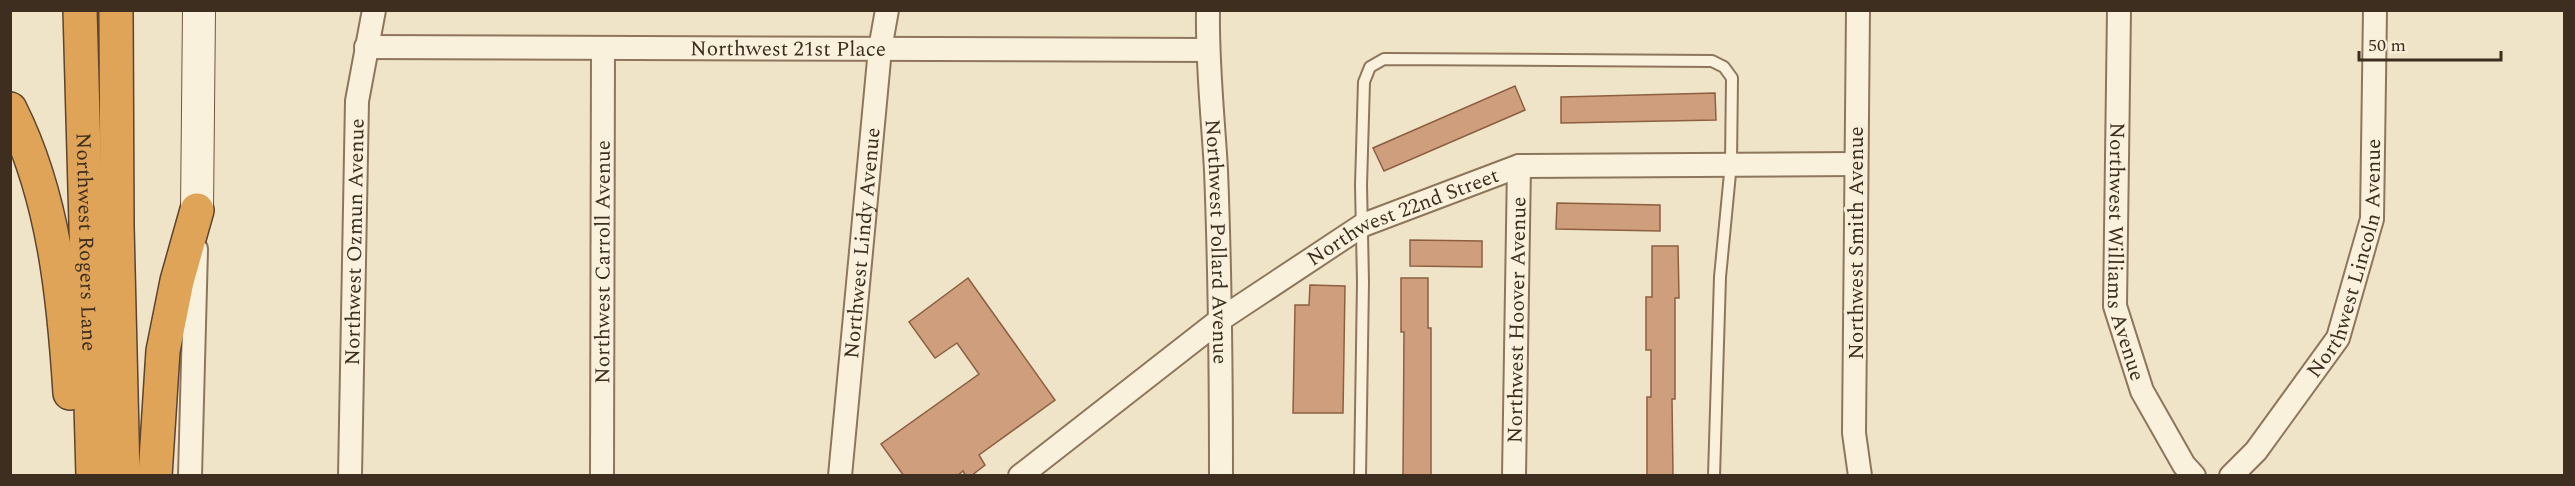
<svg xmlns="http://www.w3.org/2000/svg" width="2575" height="486" font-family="Spectral,serif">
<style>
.building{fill:#cf9f7d;stroke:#8d5f41;stroke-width:1.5}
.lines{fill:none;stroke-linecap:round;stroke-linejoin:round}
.lane-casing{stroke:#8d765c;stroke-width:14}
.street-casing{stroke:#8d765c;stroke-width:26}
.secondary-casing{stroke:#6f573f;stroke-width:34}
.highway-casing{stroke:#5b4430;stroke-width:36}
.lane{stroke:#faf1dc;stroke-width:10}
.street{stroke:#faf1dc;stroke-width:22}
.secondary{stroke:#faf1dc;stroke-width:32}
.highway{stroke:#e0a458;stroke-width:33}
.labels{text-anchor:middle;stroke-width:6;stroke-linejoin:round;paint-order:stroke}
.street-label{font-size:21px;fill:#3d2e20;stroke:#f7eed8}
</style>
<rect width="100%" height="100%" fill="#f0e4c8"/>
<path class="building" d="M1515,86L1525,110L1384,171L1373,148Z
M1715,93L1716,120L1561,123V97Z
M1557,203L1660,205V231L1556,229Z
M1410,240L1482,241V267L1410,266Z
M1652,246H1678L1679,298H1675V399H1672L1673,476H1647V397H1651V350H1646V297H1652Z
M968,278L1055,400L979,455L985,465L971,476H966L963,471L957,476H904L881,444L979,374L957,343L935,358L909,322Z
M1401,278H1428V328H1431V476H1403L1404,332H1401Z
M1310,285L1345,286L1343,413H1293L1295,305H1309Z"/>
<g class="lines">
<g class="lane-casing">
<path id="lane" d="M1360,476L1363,282L1361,185L1364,82L1370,67L1384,59L1712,61L1724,67L1732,78L1731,163L1720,277L1714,476"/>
</g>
<g class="street-casing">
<g id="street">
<path id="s1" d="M1208,10C1207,64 1213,117 1216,170C1220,272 1221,374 1221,476"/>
<path d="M1858,10L1854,433L1860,476"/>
<path id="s2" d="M2119,10L2115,306L2142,391L2184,465L2194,476"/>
<path id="s3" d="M366,47L1208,50"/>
<path d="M190,476L196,249"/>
<path id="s4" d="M350,476L357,101L374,10"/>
<path id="s5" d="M602,476L603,48"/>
<path id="s6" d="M840,476L880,49L887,10"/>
<path id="s7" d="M1020,476L1221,319L1363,225L1519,166L1856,164"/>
<path id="s8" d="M1514,476L1519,166"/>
<path id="s9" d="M2231,476L2256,451L2338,338L2372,219L2375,10"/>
</g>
</g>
<g class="secondary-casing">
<path id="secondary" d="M197,210L199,10"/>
</g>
<g class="highway-casing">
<g id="highway">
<path id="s10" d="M80,10L93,476"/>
<path d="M116,10L117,226L123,476"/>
<path d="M10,109C54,196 64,298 70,393"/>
<path d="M155,476L163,351L177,281L197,210"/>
</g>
</g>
<use href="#lane" class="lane"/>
<use href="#street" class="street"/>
<use href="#secondary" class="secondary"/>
<use href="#highway" class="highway"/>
</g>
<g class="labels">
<g class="street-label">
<text dy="7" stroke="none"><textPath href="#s3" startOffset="422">Northwest 21st Place</textPath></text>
<text dy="7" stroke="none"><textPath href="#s7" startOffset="465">Northwest 22nd Street</textPath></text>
<text dy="7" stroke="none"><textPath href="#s4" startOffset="234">Northwest Ozmun Avenue</textPath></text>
<text dy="7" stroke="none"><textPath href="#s10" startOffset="232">Northwest Rogers Lane</textPath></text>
<text dy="7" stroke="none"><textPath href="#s6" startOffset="234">Northwest Lindy Avenue</textPath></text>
<text dy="7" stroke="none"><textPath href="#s1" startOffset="232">Northwest Pollard Avenue</textPath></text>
<text transform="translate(1856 243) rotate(-90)" y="7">Northwest Smith Avenue</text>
<text dy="7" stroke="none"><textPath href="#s2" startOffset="243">Northwest Williams Avenue</textPath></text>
<text dy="7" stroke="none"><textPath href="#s9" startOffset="254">Northwest Lincoln Avenue</textPath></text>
<text dy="7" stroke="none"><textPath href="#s5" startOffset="214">Northwest Carroll Avenue</textPath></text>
<text dy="7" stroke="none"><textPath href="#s8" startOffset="156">Northwest Hoover Avenue</textPath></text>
</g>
</g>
<rect width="2575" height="486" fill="none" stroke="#3d2e20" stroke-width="24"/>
<path d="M2359 51v9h142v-9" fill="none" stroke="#3d2e20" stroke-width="3"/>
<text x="2368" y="51" font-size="18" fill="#3d2e20" stroke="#f7eed8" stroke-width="4.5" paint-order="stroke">50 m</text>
</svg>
